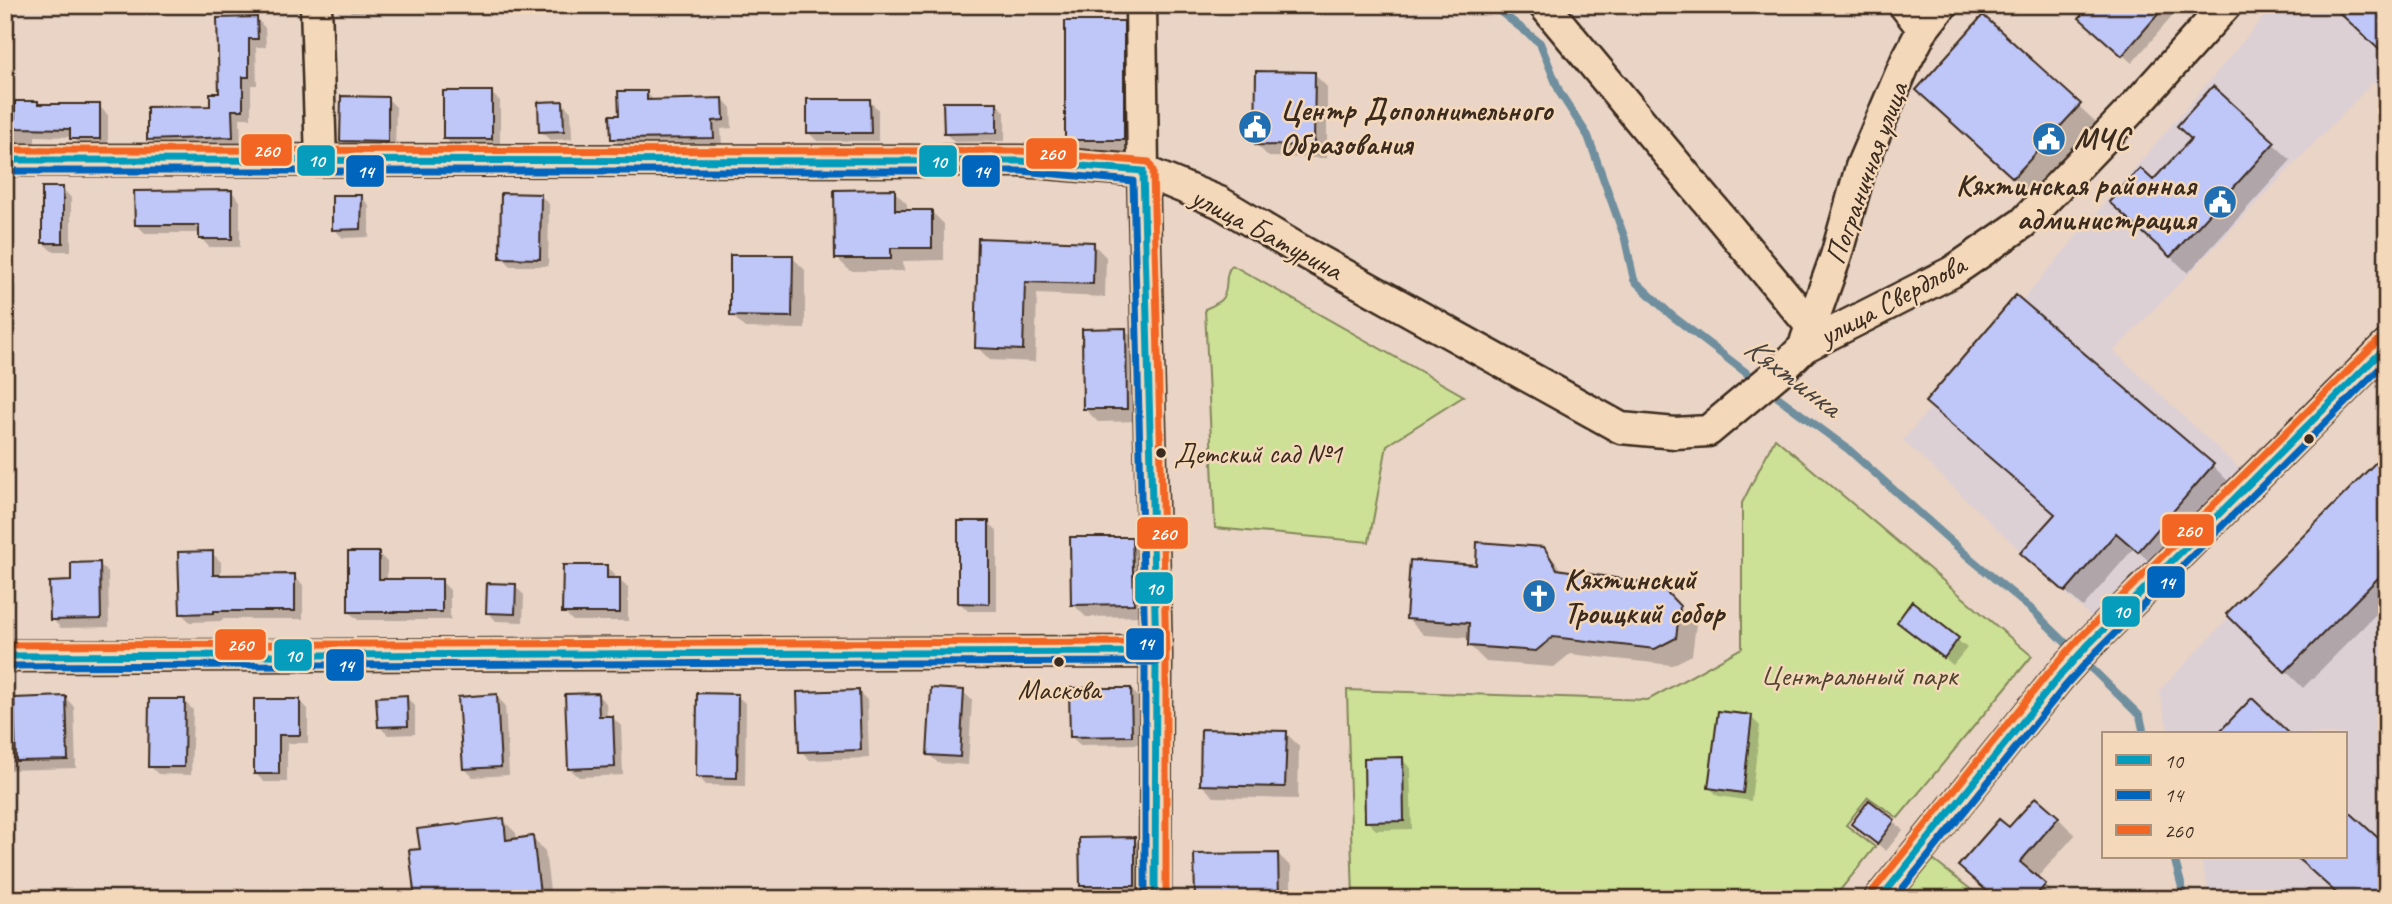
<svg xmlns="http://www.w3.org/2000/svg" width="2392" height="904" font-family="Caveat,sans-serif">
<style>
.built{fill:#dcd0d5}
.green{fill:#cce196;stroke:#84865a;stroke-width:2}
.shadow{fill:#0003}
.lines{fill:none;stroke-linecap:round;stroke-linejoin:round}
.stream{stroke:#708f9e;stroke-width:8}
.building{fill:#bfc6f8;stroke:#3b2a1e;stroke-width:2}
.minor-casing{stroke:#3b2a1e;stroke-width:35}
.minor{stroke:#f4d8ba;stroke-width:30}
.bus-1-casing{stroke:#f4d8ba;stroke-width:12}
.bus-2-casing{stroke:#f4d8ba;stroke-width:12}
.bus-3-casing{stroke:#f4d8ba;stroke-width:12}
.bus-1{stroke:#069cbc;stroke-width:7}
.bus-2{stroke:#0065bd;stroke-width:7}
.bus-3{stroke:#f26522;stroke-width:7}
.bus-dot{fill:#3b2a1e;stroke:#f4d8ba;stroke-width:2.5}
.labels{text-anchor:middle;stroke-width:5;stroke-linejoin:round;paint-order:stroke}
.bus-label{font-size:28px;fill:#3b2a1e;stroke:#f4d8ba;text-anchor:start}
.poi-label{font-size:30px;font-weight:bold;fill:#3b2a1e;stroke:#f4d8ba;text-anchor:start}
.street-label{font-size:30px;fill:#3b2a1e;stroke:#f4d8ba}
.park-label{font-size:30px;fill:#514530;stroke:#f4d8ba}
.water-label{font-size:32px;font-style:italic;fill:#48433e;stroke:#f4d8ba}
.line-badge{stroke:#f4d8ba;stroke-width:2.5}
.badge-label{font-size:19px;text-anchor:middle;font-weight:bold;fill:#fff}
</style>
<rect width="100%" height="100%" fill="#e9d4c6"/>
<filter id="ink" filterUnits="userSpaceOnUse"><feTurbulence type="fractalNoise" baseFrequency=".0143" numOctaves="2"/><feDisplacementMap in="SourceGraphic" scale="14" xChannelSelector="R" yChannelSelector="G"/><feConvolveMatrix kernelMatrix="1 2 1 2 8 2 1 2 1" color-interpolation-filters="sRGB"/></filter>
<g filter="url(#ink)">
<path class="built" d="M2274,5H2387V96L2373,82L2114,351L2244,473L2095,621L1903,440Z
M2387,452V899H2211L2200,857H2345V734H2169L2159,691Z"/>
<path class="green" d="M1232,265L1464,396L1387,445L1369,542L1215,528L1205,309C1238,297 1219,281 1232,265Z
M1775,438L2032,656L1898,818L1868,797L1846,825L1875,847L1833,899H1353L1347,690L1648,700L1742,648V503Z
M1933,860L1983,899H1901Z"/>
<path class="shadow" d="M344,5H378L379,11L351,12Z
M2093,5H2182L2132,63L2090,26Z
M1983,18L2096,122L2031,194L1935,107Z
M257,19L265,28L266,47H256L257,85H251V118H240L241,145L158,147L149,139L212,108L221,95Z
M1123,22L1136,35V153H1080L1067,140Z
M1314,74L1327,87V158L1269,157L1256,144Z
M2213,89L2291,160L2188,273L2129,218L2153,183L2193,139Z
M646,92L655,102L723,99L731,108L732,128L721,129L722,146H621L612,138L620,117Z
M491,93L500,101V147H454L445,138Z
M387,98L396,107L395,150L351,149L342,141Z
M869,101L878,109V141H817L809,133Z
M5,103H38L41,106H99L108,115V147L80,146L72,137L35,136V146H5Z
M563,103L571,112L572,139L550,140L541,132Z
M996,103L1005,112V141L954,142L945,133Z
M63,189L71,198V251H52L43,243Z
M894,191L907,204V212L931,211L944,224V260L903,261L904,271H850L837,258Z
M232,192L240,201V247H209L201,238V233H145L136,224Z
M541,196L549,204L548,266H511L502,257Z
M361,197L369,205V237L343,238L334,229Z
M980,240L1093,244L1106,257L1105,297L1037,294L1035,362L990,360L977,347Z
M792,257L805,270V329L745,328L732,315Z
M1125,330L1138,343L1139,421L1098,422L1085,409Z
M1927,402L2212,465L2229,482L2156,567L2134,548L2083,607L2023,553L2056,515Z
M2387,453V603L2303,688L2228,614Z
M989,523L997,531V611H968L960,603Z
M1132,538L1145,551L1146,616L1086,617L1073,604Z
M1544,549L1564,572L1659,587L1696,624L1692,655L1672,665L1570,654L1554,667L1486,662L1469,645L1470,638L1424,635L1407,618L1477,567Z
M212,553L221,562V576H294L303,585V619H222V621L190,622L181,613Z
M378,553L387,562V581H441L450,590V620H358L349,612Z
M99,564L108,572L109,627L61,628L52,619L73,583Z
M606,567L615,575V580H619L628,588V621H573L564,612Z
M515,586L524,595L523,622L496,621L488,612Z
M1913,604L1967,648L1953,665L1908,630Z
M1131,689L1139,698L1140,744L1080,745L1071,736Z
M859,692L867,700L869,758L810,760L801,751Z
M963,692L972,700L968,765L938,763L929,754Z
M597,695L606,703L607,718L612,717L621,726L623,775L579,777L570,769Z
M496,696L505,705L509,775L473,777L465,769Z
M737,696L746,704L745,786L706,785L698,776Z
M406,697L415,706V734L388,735L379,726Z
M66,698L74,707L76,768L5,770V702Z
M299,700L308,709V743H287V782H264L256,774Z
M184,701L193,710L191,775L158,774L150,766Z
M1751,717L1760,726L1751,801L1718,796L1710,788Z
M1286,733L1299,746L1298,799L1214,797L1201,784Z
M1402,759L1410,768L1412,829L1376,830L1367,821Z
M1869,802L1903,830L1886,851L1853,824Z
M2345,810L2387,848V899H2337L2340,895L2297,857H2345Z
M2058,818L2075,835L2037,878L2059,899H1996L2009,830Z
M503,820L516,833L517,840L532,838L545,851L551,899H416L422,850Z
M1134,839L1157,862V899H1095L1081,885Z
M1278,854L1291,867V899H1197Z"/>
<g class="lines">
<path class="stream" d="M1492,5L1540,43L1560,93L1588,136L1625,239L1634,280L1671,315L1757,381
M1767,389L1848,449L1971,559L2031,609L2074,651
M2083,660L2140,716L2144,734
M2174,857L2185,899"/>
</g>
<path class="building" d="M2090,5H2166L2122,56L2079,18Z
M2331,5H2387V57Z
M1983,15L2081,104L2013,178L1916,90Z
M257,17L258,39H249V77H243V110H232L233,137L147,140V107L210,106V93H219L217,18Z
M1065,21H1124V140H1065Z
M1256,71L1315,72L1314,146L1255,145Z
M2213,86L2275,142L2170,257L2109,202L2140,168L2153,180L2191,139L2177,126Z
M443,91H492V139H443Z
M618,91H647V100L723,98L724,120L713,121L714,138L611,139L610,115H619Z
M341,96L388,97V142L340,141Z
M807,99H870L871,133H807Z
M15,101H38V104H100V139H70V129L15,128Z
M563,101L564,131L539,132L538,102Z
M943,102H997V133L944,134Z
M42,187H63V243H42Z
M895,189V210H932V248H891V259H835L834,190Z
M232,190V239H199V225H135L134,191Z
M501,193L541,194L540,259L500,258Z
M332,195H362L361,229L332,230Z
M978,238L1094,242L1093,284L1025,282L1023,350L975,348Z
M730,255H793L792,317L730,316Z
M2016,295L2214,464L2138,552L2116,533L2065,592L2020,553L2055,514L1925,402Z
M1126,328L1127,409H1083L1082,329Z
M2387,451V569L2285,672L2226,614Z
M958,521H989V604L958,603Z
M1070,537H1132L1134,604L1071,605Z
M1477,542L1544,547L1557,569L1660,585L1680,606L1676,638L1655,649L1553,637L1536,651L1468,646L1469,623L1406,619L1410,560L1476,565Z
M213,551V575L295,574V611H214V613L180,614L178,552Z
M348,552H379V579H442V612H348Z
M100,562L101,619L50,620L49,582L71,581V563Z
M563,565H607V578H620V613H562Z
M487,583L516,584L515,614L486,613Z
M1912,601L1959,638L1944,658L1897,622Z
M931,688L964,690L960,757L927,755Z
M1069,688H1131L1132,736L1070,737Z
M859,690L861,750L799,752L797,692Z
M598,693L599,716H613L615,767L568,769L565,694Z
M697,693L738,694L737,778L696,777Z
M497,694L501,767L463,769L458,697Z
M407,695L408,726L378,727L376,697Z
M66,696L68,760L16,761L14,698Z
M2252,698L2290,734H2217Z
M149,699H185L184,767H148Z
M254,699H300V735H279V774H254Z
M1718,711L1752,715L1743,793L1708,788Z
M1201,729L1287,731L1285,787L1200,785Z
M1403,757L1404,821L1365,822L1364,758Z
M2036,797L2059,817L2020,862L2046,884L2033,899H1996L1958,866L1999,819L2009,827Z
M1869,800L1895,820L1877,844L1851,824Z
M2345,808L2387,846V899H2343L2296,857H2345Z
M504,818L506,840L533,836L540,894L499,899H415L409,850L420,849L417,829Z
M1135,837V886H1080L1079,838Z
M1278,853L1279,899H1195L1194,854Z"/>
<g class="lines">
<g class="minor-casing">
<path id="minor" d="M316,5L321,160
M1141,5L1143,171L1156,652L1155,899
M1544,5L1811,326
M1904,5L1923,29
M5,160L1021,161L1143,171L1219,202L1298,249L1621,428L1675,433L1708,431L1781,370L1804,347L1952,272L2023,223L2134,107L2226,5
M1806,340L1836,256L1861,167L1906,61L1923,29L1942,5
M5,656L1156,652
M1880,899L2058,678L2087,646L2387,346"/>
</g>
<use href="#minor" class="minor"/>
<g class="bus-1-casing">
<path id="bus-1" d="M5,160L1021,161L1143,171L1156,652L1155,899
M5,656L1156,652
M1880,899L2058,678L2087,646L2387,346"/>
</g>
<g class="bus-2-casing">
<path id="bus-2" d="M5,171H1021L1133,181L1145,652V899
M5,666L1156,662
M1894,899L2066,685L2095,653L2387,361"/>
</g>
<g class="bus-3-casing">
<path id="bus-3" d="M5,150L1021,151L1149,162L1153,171L1166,652V899
M5,645L1156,642
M1872,892L2050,671L2079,639L2380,339"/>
</g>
<use href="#bus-1" class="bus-1"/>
<use href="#bus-2" class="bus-2"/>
<use href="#bus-3" class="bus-3"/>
</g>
</g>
<defs>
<g id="civic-disc" transform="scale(1.75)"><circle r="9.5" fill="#1f6fb2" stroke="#f4d8ba"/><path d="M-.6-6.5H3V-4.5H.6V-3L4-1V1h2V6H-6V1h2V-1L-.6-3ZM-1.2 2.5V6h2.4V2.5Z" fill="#fff"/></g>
<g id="church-disc" transform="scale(1.75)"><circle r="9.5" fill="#1f6fb2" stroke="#f4d8ba"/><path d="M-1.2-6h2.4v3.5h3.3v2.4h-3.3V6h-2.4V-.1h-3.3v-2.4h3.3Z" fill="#fff"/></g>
</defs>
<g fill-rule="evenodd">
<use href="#civic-disc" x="1255" y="127"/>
<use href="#civic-disc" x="2049" y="139"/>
<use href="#civic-disc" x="2220" y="202"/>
<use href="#church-disc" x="1539" y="596"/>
</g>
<g class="bus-dot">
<circle cx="2309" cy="439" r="6"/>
<circle cx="1161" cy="453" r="6"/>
<circle cx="1059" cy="662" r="6"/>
</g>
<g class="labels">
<g class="bus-label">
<text x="1174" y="463">Детский сад №1</text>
<text x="1059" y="699" text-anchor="middle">Маскова</text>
</g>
<g class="poi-label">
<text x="1280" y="120">Центр Дополнительного<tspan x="1280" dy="34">Образования</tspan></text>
<text x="2074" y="149">МЧС</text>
<text x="2196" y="195" text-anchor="end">Кяхтинская районная<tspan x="2196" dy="34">администрация</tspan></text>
<text x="1564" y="589">Кяхтинский<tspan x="1564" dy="34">Троицкий собор</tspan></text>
</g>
<g class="street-label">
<text transform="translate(1866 173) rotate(-70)" y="10">Пограничная улица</text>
<text transform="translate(1267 233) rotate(28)" y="10">улица Батурина</text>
<text transform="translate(1892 300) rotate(-28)" y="10">улица Свердлова</text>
</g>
<g class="park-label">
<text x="1859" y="685">Центральный парк</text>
</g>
<g class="water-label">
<text transform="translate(1793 376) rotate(37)" y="11">Кяхтинка</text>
</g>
</g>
<g class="line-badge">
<rect x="240" y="133" width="53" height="34" rx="7" fill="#f26522"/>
<rect x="1025" y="137" width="53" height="33" rx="7" fill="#f26522"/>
<rect x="296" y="144" width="40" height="33" rx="7" fill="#069cbc"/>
<rect x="918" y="144" width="40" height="34" rx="7" fill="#069cbc"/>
<rect x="345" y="154" width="40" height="34" rx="7" fill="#0065bd"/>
<rect x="961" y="154" width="40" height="34" rx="7" fill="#0065bd"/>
<rect x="2161" y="513" width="54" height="34" rx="7" fill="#f26522"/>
<rect x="1136" y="516" width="53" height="34" rx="7" fill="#f26522"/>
<rect x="2146" y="565" width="40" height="34" rx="7" fill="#0065bd"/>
<rect x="1134" y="571" width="40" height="34" rx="7" fill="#069cbc"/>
<rect x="2101" y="595" width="40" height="33" rx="7" fill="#069cbc"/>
<rect x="1125" y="627" width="40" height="34" rx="7" fill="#0065bd"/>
<rect x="214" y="628" width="53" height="33" rx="7" fill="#f26522"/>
<rect x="273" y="638" width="40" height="34" rx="7" fill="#069cbc"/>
<rect x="325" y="648" width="40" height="34" rx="7" fill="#0065bd"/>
</g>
<g class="badge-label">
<text x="266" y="157">260</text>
<text x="1051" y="160">260</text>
<text x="316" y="167">10</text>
<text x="938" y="168">10</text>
<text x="365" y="178">14</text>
<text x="981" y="178">14</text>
<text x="2188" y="537">260</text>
<text x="1163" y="540">260</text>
<text x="2166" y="589">14</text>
<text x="1154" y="595">10</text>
<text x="2121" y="618">10</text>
<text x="1145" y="650">14</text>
<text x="240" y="651">260</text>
<text x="293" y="662">10</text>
<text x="345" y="672">14</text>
</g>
<rect width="2392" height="904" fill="none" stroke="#f4d8ba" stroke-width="28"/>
<rect x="14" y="14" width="2364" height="876" fill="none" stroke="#3b2a1e" stroke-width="2.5" filter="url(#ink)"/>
<rect x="2102" y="732" width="245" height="126" fill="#f4d8ba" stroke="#aa927c" stroke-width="2"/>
<rect x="2116" y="755" width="35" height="10" fill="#069cbc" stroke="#aa927c" stroke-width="2"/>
<text x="2164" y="768" font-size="21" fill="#3b2a1e">10</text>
<rect x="2116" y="790" width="35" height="10" fill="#0065bd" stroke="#aa927c" stroke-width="2"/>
<text x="2164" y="802" font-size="21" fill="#3b2a1e">14</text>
<rect x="2116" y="825" width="35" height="10" fill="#f26522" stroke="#aa927c" stroke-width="2"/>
<text x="2164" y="838" font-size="21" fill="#3b2a1e">260</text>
</svg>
